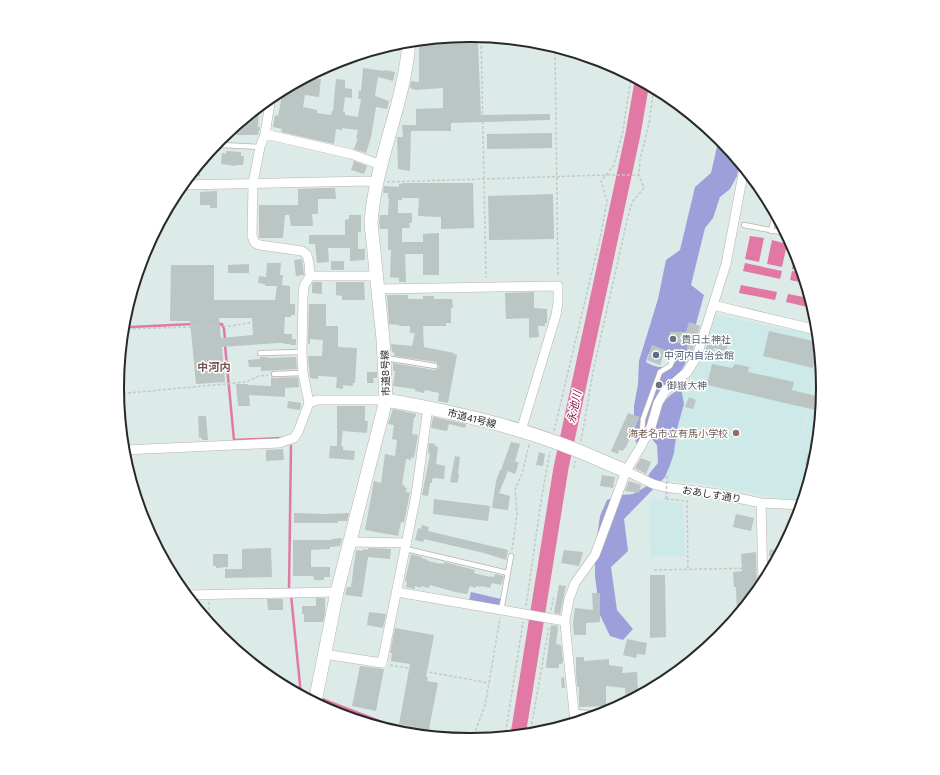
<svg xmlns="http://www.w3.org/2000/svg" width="940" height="775" font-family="Commissioner,'Noto Sans JP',sans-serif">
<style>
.education{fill:#cdeae9;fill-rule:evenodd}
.green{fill:#9d9fdb;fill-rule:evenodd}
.water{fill:#e279a5}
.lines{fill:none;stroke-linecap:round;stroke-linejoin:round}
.stream{stroke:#e279a5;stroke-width:2.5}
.river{stroke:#e279a5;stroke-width:15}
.building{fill:#bbc5c4;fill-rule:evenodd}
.lane-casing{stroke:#bbb1af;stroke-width:6}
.street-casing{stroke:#bbb1af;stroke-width:10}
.secondary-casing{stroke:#bbb1af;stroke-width:14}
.path{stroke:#c7c7c7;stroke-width:1.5;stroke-dasharray:3 2;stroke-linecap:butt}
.lane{stroke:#fff;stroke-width:4.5}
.street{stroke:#fff;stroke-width:9}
.secondary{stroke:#fff;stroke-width:13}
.path-bridge{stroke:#c7c7c7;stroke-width:1.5;stroke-dasharray:3 2;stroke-linecap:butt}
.worship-dot{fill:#6b7280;stroke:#fff;stroke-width:1.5}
.service-dot{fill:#5c6f8a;stroke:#fff;stroke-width:1.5}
.education-dot{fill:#8d6e63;stroke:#fff;stroke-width:1.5}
.labels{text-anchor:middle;stroke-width:3;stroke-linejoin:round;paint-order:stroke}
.worship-label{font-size:10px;fill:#5b616d;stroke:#fff;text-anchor:start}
.service-label{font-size:10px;fill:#4e5e75;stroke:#fff;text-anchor:start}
.street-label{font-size:10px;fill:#292929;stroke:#fff}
.education-label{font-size:10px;fill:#785e54;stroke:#fff;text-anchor:end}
.neighbourhood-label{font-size:11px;font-weight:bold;fill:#75534e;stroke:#fff}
.water-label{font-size:11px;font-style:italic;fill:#8b1a42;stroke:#fff}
.rim{fill:none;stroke:#292929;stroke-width:2}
</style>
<rect width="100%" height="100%" fill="#dceae8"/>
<path class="education" d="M712,314L784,329L817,334L822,388L816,456L802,501H791L716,486L688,482L670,481L669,503H683L685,556L651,557L649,504L651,501L664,499L666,481L665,479V472L678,396L702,358ZM815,371L817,372L797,467V466Z"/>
<path class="green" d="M719,138L739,163L737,176L730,189L720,197L713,218L705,228L691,285L704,295L685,364L643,436L637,444L631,431L634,418V406L638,384L639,361L658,299L666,260L680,250L695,187L711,173ZM652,349L663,354L671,351L673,358C671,360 670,362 669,364C663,370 652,366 646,362L648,355Z
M681,388L684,404L677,429L674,453L670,465L665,477L624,519L628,551L611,567L617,610L633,629L623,640L610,636L600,615L595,576V550L600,516L607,500L621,495L633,494L647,486L649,474L658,463L657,445L650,437C657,415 659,400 681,388Z
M471,592L501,599L500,604L497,606L469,602Z"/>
<path class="water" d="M750,236L764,238L759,262L745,259Z
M772,240L787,244L782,267L767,264Z
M795,252L796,253L801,271L792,269Z
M745,263L782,271L780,279L743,271Z
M792,271L802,273L805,283L790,280Z
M741,285L777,292L775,300L739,293Z
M788,294L809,298L812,308L786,302Z
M128,305L120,416L118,387L124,319Z"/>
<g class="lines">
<path class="stream" d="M218,324H222L224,329L225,340
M131,327L193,324
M225,345L234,440L283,438
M289,588L291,446
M291,595L301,695
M322,699L413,734"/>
<path class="river" d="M518,735L561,468L633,134L642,82"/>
</g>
<path class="building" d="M401,42L400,51L378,50V49Z
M478,43L481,115L550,114V120L451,123V131H411L410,171L398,169L397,137H403L402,125H416V109L443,108V88L416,90L410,88L411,81L419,82V44Z
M363,68L384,71L385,70L395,72L393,81L378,77L375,96L389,101L387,109L376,107L371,137L366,153L354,149L358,138H356L358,130L342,128V130L336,129L334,144L281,132L282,129L273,127L275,115L278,116L282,96H277L276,94L304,78L321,79L319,97L305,95L303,107L317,110V113L331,115L332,111H333L336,79L345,80V88L352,89V98L345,97L343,112H345V115L358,117L361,99H358L359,90L361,91Z
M259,107L258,127H260L258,135H236V132L229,131Z
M552,133V148L487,149V134Z
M226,151L241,152V156H244L243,165H236V166L221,164L222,153L226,154Z
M354,161L367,166L364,174L351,170Z
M200,164V176L189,177L196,169Z
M405,183H473L474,228L441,229V217L418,216L419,198H402V200H398V213H412V223H409L410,228H402V242H423V234L439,233V275H423V254H405L406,282H399V278L390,277L391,250H388V229H380L379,222L380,215H388L389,198H388V193H383L384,186L399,187V184Z
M322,188H335L336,199H318V214H312L313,226H291L289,215H285L283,238H259V205H298V189Z
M217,191V208H210V205H200V192Z
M553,194L554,239L489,240L488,196Z
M349,215H361V232H358V249H365V260L350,261V248H328L329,262L317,263L315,244H309V235H345V220L349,219Z
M302,259L304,275L296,276L294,260Z
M331,261H344V270H331Z
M267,263H281L280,275H283L282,285L290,286V304H295V315H291V317H285L284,334H292V339H296V345H290V344H284V343H277L222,347L225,382L196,384L190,321H170L171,265H214V300H275L277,286H265V284L258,283L259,276L266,277ZM219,318H252L253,335L221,338Z
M249,264V273H228V265Z
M313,282H322V294L312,293V285Z
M336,282H364L365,300H342V296L336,295Z
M534,292V308L547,309V323H545V326H538L539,337L529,338V318L506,319L505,293Z
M387,295H408V299H423V296H434V299H452L453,308H451V323H446V326H423L424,347L454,353V354L457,355L448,403L438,401L439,393L425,390L424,393L415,391V389L393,386L395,371H393V363L434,370L438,369L439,366L436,362L394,356L395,353L392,352L391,344L412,346L415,333H410V326H399V325L389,324Z
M309,304H326V326H338V347L357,348L355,383H353V386L343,385V389L336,388L337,377L318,376V379L310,378L308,356H322L323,340L310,339V344H308Z
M689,322L700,326L692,353L686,362L687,343H669V336L670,332H686Z
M769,331L818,342L813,368L763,356Z
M709,339L728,344L726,351L714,348L712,354L705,352Z
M652,345L665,350L660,365L647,360Z
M260,357H268V358L296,357L297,369L261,371V367H249L248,360L260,359Z
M712,364L732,368L735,364L749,367L748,372L794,382L792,390L816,396L819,381L822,382L820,411L707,385Z
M367,372H377V378H373L374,383H367Z
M271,377L274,378L298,377L299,387L285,388V397L249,395L250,406H238L236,384H247L248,385L271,386Z
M689,397L696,400L693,409L685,407Z
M288,401L301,403L300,410L287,408Z
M337,406H365V421H368L367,433L343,431L341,446H343V450L355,451L354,460L329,458L330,446H337Z
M393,409L416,414L415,418H414L412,434L418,435L414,458L411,457V460L406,459L402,485H405L404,487L407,488L406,492L410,493L404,522H401L398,536L365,530L374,481L381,483L385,454L395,456L397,440L392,439L394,425L388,424Z
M628,413L640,417L625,449L624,448L623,451L619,450L618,454L611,451Z
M198,416H206L208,440H202V438H199Z
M433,417L466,424L465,428L449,424L447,431L431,428Z
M511,442L520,444L515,461L519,463L517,466H518L515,474L508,471L499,493L510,496L508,510L492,508L496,481L500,470H501Z
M429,443L435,444V446L438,447L436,464L445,466L444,479L434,478V479H432V483H430L428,496L422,495L430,454L428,453Z
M283,449L284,460L266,461V450Z
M539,452L545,454L543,466L536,465Z
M808,453L816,455L812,467L805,465Z
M455,456L460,457L458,474H459L458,481L457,483L450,482Z
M641,458L651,462L646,474L635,468Z
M602,475L615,477L613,488L600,486Z
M629,481L641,485L639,493L625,491Z
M434,499L490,506L488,521L433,514Z
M294,513L325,514L349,513L347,521H338V523H294Z
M736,514L754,518L751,531L733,527Z
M422,525L429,527L428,531L508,550L506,560L484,553L424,539L423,542L415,540L418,528L421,529Z
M341,538L342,540L340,546L330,547V549L311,550V567H330V577H324V580H314V577L312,576H293V540H332V539Z
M271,548L272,577L225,578V569H242V549Z
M368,548L391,549L390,559L368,557L362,597L345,595L347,587H351L356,550L363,551V549L368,550Z
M770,549L780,552L777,558L769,556Z
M564,550L583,552L579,566L561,563Z
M756,552L757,590L750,600H746L747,603L737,615L736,589V587H734L733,572L742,571L741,554Z
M213,554H228V567L216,568V566H213Z
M411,554L422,557V558L428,560V561L441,564V563L444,564V562L475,570L474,573L490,577V576L494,577L495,574L504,576L501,585L492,583L490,588L481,586V587L476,586V588L470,586L467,594L455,592L430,585L429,588L421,586V588L415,586V589L406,587L407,582L405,581Z
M650,575H665L666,637L650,638Z
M559,585L566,586L560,614L554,613Z
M592,593H600V622L586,623V635H574L573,623L575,608L593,610Z
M316,598H325V613L323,622H304V614H302V606H316Z
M267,599H283V610H268Z
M369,612L386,614L383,628L367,625Z
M551,625L558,626L556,644L561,645L563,661L562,664H559V668H547L546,666Z
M395,628L434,635L426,677H428L427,681L438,683L428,734L421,733L422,729L399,724L410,664L391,661L392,653H390Z
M627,639L647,643L645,655L637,654L636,658L623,655Z
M576,657H584V661L609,659V665L623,667L622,673L637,672L638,690L650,689L626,702L625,688L606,686V706L579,707V687H577L576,672Z
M360,666L384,669L376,711L352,706Z
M564,677L565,688H562L561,678Z
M323,702L339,707L337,714L322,706Z"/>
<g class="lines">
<g class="lane-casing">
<path id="lane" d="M213,148L221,145L260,147
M744,225L785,233
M771,231L775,214
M260,353L302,352
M386,358L435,366
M274,374L303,373
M643,440L642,433L643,419L660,372L670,366L672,362L674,353
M406,549L508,573
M501,611L511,556
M574,712L602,714"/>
</g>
<g class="street-casing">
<path id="street" d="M265,134L351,154L381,165
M182,185L367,181L377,182
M310,276H377
M378,289L558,286V302L556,315L521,431
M713,305L817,330
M309,403L317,400H386
M124,450L279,443L294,438L298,432L309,403L303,373L302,352L303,297L304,286L310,276L309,263L307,255L302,251L260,245L255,243L252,236L253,183L260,147L265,134L271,97
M626,471L653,484L664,487L719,494L761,503L801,505
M761,503L763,583
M349,542L407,543
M397,592L565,621
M186,595L337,592
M324,654L382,663L416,495L428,407
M575,722L566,634L565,621L569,599L575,583L595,555L626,471L640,448L651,427L658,403L665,391L687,372L697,356L726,264L744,169"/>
</g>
<g class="secondary-casing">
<path id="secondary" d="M386,400C443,410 501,422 555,442C579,450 603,462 626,471
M315,702L337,592L386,400L383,339L371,223C375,161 405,103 409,41"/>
</g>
<path class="path" d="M481,36L486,278
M555,47L558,277
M387,182L606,175H639
M123,329L232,326L253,322L271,321
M118,394L246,382L259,376L268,375
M554,431L601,234L607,201L601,181L614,165L623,131L631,76
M581,441L594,367L629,212L633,201L644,188L639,175L640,160L649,123L654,88
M574,468L575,461
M666,499L687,501L688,569
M512,550L517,514L515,489L522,474L529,445
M654,570L755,568
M209,602V622
M526,606L542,495L550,452
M551,610L554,596
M390,665L489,683
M530,734L549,626
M505,737L523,622
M472,740L485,706L500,618"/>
<use href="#lane" class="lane"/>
<use href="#street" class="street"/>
<use href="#secondary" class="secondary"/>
<path class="path-bridge" d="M666,499L667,475"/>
</g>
<g class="worship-dot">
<circle cx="673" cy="339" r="4"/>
<circle cx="659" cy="385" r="4"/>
</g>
<circle class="service-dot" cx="656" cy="355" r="4"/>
<circle class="education-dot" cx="736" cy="433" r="4"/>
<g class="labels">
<g class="worship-label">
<text x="681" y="343">貴日土神社</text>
<text x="667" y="389">御嶽大神</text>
</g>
<g class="service-label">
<text x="664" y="359">中河内自治会館</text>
</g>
<g class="street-label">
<text transform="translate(385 373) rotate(-92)" y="4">市道8号線</text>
<text transform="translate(472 418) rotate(14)" y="4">市道41号線</text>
<text transform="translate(712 494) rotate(9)" y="4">おあしす通り</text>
</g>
<g class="education-label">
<text x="728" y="437">海老名市立有馬小学校</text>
</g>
<g class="neighbourhood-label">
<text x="214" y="371">中河内</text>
</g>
<g class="water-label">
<text transform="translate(574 407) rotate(-78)" y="4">永池川</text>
</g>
</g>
<path d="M0 0H940V775H0ZM469 42H471A345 345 0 0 1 816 387V388A345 345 0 0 1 471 733H469A345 345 0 0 1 124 388V387A345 345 0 0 1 469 42Z" fill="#fff" fill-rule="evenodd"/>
<path class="rim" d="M469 42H471A345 345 0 0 1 816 387V388A345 345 0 0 1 471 733H469A345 345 0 0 1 124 388V387A345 345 0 0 1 469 42Z"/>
</svg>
